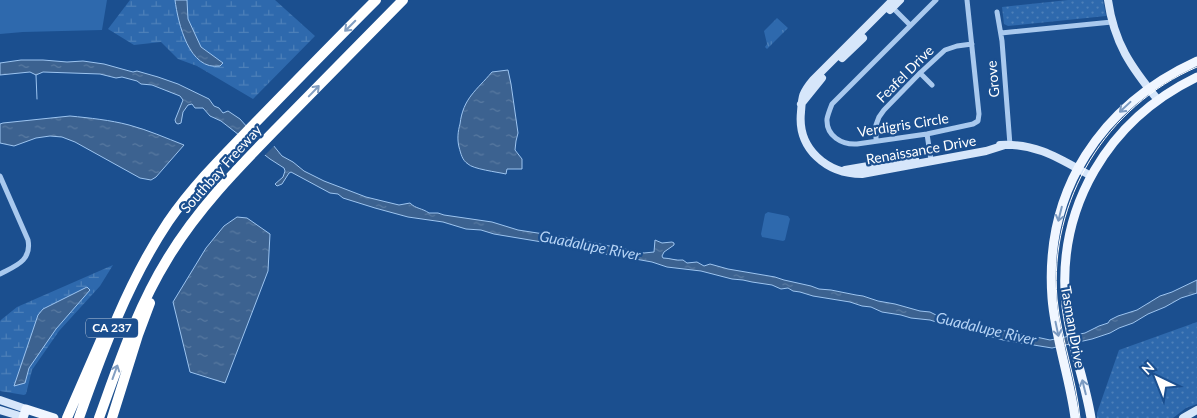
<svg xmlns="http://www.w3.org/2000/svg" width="1197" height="418" font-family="Lato,sans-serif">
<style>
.grass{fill:url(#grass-tufts)}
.wetland{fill:url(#wetland-marsh)}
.park{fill:url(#park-dots)}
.pitch{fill:#2e69ad}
.water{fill:url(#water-ripples);stroke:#9cc4f0}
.pier{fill:#1b4f8f}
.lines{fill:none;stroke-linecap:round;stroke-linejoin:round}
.stream{stroke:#9cc4f0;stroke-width:1}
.street{stroke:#a9c9ee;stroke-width:5}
.secondary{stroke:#d6e6fa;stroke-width:8}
.primary{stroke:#f0f6ff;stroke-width:9}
.highway{stroke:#fff;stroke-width:10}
.tram{stroke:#fff;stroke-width:1}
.oneway{stroke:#829ec1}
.oneway2{stroke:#7b9ac1}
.labels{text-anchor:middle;stroke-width:4.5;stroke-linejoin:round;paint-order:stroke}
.shield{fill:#1b4f8f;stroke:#bbcadd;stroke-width:1}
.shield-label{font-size:12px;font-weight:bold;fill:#fff}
.street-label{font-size:14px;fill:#fff;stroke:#1b4f8f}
.water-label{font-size:15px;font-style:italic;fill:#b5d3f5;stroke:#1b4f8f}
</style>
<defs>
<pattern id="grass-tufts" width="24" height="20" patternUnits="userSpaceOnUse" patternTransform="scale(1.25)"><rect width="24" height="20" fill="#2e69ad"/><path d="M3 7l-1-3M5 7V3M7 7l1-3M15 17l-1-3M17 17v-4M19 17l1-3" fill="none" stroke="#4d80b9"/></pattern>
<pattern id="wetland-marsh" width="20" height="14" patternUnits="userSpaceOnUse" patternTransform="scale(1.25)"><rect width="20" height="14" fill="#2e69ad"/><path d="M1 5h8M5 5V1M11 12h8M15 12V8" fill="none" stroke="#4d80b9"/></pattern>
<pattern id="park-dots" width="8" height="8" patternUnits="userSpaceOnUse" patternTransform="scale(1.25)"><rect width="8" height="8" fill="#2e69ad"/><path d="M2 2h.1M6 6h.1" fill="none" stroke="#4d80b9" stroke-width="1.8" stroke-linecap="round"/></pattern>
<pattern id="water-ripples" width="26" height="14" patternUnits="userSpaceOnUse" patternTransform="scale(1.25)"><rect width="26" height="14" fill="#3c6290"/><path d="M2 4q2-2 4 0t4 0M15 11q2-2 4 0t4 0" fill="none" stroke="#597aa1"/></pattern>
</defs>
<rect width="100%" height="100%" fill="#1b4f8f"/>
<path class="grass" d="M777,18L788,28L767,49L765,47L767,44L764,31Z"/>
<path class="wetland" d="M130,0H275L315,36L253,99L197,66L178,59L161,42L134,45L108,29Z
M113,265L100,286L59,331L32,370L26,394L24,395L0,391V321L2,319L17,307Z"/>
<path class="park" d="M1068,0H1103L1106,16L1008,26L1004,24L1002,7Z
M1197,322V404L1186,408L1173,418H1097V413L1119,350Z"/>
<path class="pitch" d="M0,0H107L102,30L23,32L0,34Z
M768,212L788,216L790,219L785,240L783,241L762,237L761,234L765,214Z"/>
<path class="water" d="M175,0H187L188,19L201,47L223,63L220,66C189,71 178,23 175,0Z
M21,60H43L67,62L83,61L104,64L122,69L133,72L137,71L158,77L178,84L209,99L214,106L219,108L223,113L228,111L240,119L248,128L273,145L282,156L293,162L304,171L324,181L366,197L399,205L410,203C416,209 422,208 429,213H438L444,215L492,222L518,230L570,238L644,253L654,252L655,240L662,243L672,242L674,243V245L664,252L662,256L663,258C670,258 676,261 683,260L687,263L697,262L704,266L710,264L728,269L775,277L784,280L811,286L819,289L831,290L856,295L863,296L878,301L895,304L920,311L930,312L938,316L991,329L1013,332L1050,340L1085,333L1099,326L1108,323L1110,320L1118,316L1137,310L1160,296L1172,292L1197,280V293L1181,298L1165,307L1148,314L1133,323L1119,328L1110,333L1092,339L1052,348L1003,340L979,333L955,328L930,320L911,318L901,315L882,312L871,307L862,306L850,302L813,296L800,292L793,291L788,288L781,289L772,285L752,282L743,280L732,279L701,271L667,267L652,262L624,257L587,251L566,246L494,234L481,230L466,229L443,222L408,217L375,208L343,198L338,194L330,193L291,172L289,173L282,184L277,186L275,184L283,177L285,171L284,168L270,159L221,121L210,116L203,108H195L192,104L188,105L183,112L181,123L178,124L176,123L175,120L183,100L180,96L152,85L141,84L137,81L122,77L116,78L100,74L43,72L36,75L30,72L0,75V63Z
M508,70L511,84L518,133L516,141L515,150L522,159V169H507L506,174C497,172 473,169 468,164C462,160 461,154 459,147C457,139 458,131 460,124C463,98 477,90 492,72Z
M70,116C90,118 110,120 129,125C148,130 166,138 184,145L156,177L151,180L140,178L75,142L62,137L50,136L36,138L14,146L0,143V124L3,123Z
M237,217L247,218L270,234L268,271L225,383L190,372L173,302L206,248L224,226Z
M87,287L90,290L56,329L29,368L25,383L14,386L38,315L43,309Z"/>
<path class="pier" d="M259,133L276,144L263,157L247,145Z"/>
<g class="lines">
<path class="stream" d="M36,75L37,99"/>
<path class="street" d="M936,0L832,104C830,109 828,114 827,119C826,136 842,145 857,144L927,134L973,124L978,121L979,114L967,0
M891,6L910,25
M997,12L1002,41L1010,145
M1001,33L1112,22
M920,73L932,85
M927,134L931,160
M876,141V125L879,117L884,110L920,73L945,50L957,46L972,44
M0,176L28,240C32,261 15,266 0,274"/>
<path class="secondary" d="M893,0L813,80C802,93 802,97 801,112C797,149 827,174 862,174L986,151L1005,145
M1108,0C1114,43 1131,67 1158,100
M890,10L900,0
M842,58L863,38
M801,104L822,78
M1000,145C1038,143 1060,159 1091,176
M845,170L915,158
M0,400L26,409
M0,410L23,417
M1183,418L1197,410"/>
<path class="primary" d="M23,418L26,409L54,418
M1075,418C1070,378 1055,338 1052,298C1044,190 1101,105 1197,61
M1091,418C1085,380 1070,344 1066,306C1056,207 1108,120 1197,77"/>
<path class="highway" d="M67,418L104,333
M79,418C103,350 128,282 168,222C194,184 227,152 259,119C298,79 337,39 376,0
M99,418C119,363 137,308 168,258C199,207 239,167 280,125C321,83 362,42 403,0
M112,418L138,335L150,303"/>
<path class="tram" d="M1080,418C1076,377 1061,339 1057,299C1049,200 1106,106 1197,67"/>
</g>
<defs><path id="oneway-shaft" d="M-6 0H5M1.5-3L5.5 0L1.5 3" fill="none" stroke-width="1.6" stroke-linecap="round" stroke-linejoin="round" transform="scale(1.25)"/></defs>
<g class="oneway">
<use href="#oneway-shaft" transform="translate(350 26) rotate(135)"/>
<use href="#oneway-shaft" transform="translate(314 91) rotate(-46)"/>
<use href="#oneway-shaft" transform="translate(115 372) rotate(-70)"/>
</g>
<g class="oneway2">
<use href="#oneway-shaft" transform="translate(1125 107) rotate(137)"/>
<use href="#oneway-shaft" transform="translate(1060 214) rotate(104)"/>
<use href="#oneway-shaft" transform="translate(1057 329) rotate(78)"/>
<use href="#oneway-shaft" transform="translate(1084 387) rotate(-104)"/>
</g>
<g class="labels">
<rect class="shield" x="86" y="318.5" width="52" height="19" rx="4"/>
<g class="shield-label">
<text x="112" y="332">CA 237</text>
</g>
<g class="street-label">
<text transform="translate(905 74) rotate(-45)" y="5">Feafel Drive</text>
<text transform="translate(993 79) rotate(-95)" y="5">Grove</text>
<text transform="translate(903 125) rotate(-9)" y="5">Verdigris Circle</text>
<text transform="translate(921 150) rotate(-10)" y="5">Renaissance Drive</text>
<text transform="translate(221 169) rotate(-48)" y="5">Southbay Freeway</text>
<text transform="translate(1073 327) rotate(80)" y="5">Tasman Drive</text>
</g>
<g class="water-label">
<text transform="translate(590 246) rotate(11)" y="5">Guadalupe River</text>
<text transform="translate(986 329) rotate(13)" y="5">Guadalupe River</text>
</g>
</g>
<g transform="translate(1157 378) rotate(317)" stroke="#1b4f8f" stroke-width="4" paint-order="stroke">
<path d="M0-4L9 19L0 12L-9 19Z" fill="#ffffff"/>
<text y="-8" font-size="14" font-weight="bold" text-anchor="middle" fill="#ffffff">N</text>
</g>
</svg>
